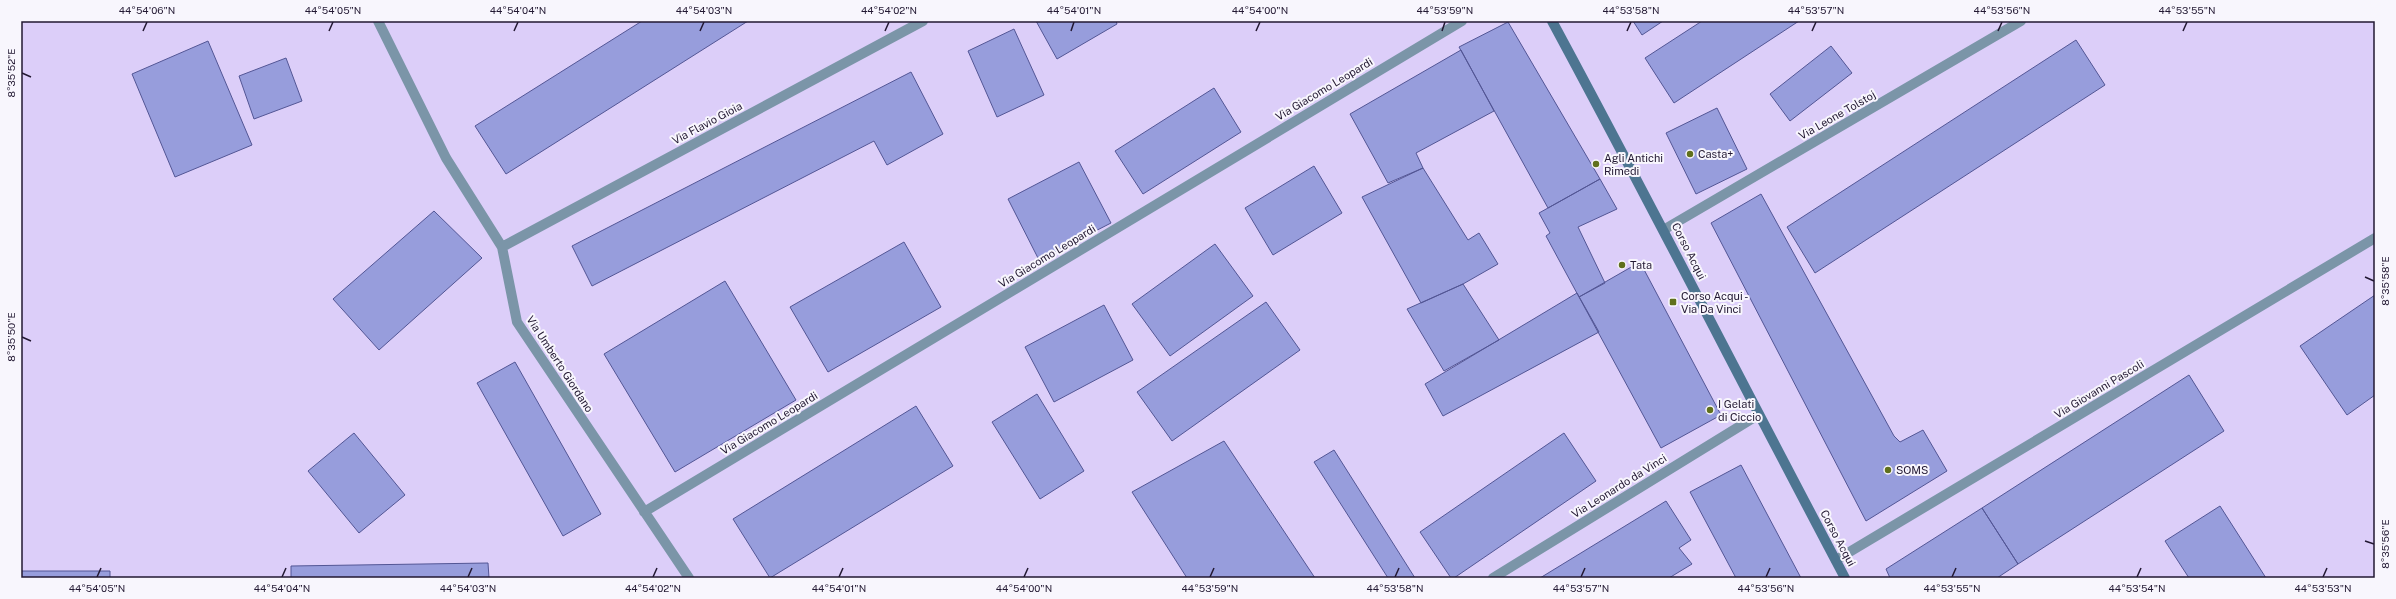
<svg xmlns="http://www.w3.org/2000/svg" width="2396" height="599" font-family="'Public Sans',sans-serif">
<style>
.building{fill:#979ddc;stroke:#535695}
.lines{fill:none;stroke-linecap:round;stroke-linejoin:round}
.street{stroke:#7b95a8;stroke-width:10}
.secondary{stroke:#4d7591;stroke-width:10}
.ticks{fill:none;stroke:#221832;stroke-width:1.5}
.poi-dot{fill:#60701c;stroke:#f8f6fd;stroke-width:1.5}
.labels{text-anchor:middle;stroke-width:4;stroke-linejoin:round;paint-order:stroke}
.street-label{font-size:11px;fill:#221832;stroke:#f8f6fd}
.poi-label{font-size:11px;fill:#221832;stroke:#f8f6fd;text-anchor:start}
.neatline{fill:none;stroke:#221832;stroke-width:1.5}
.ticks-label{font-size:10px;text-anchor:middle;fill:#221832}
</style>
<rect width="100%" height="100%" fill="#dccef9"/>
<path class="building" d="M642,21H748L506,174L475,126Z
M1036,21H1116L1117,24L1057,59Z
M1633,21H1663L1642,35Z
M1702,21H1799L1674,103L1645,58Z
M1508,22L1600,179L1548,208L1459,47Z
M1014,29L1044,95L997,117L968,51Z
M2076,40L2105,85L1815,273L1787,227Z
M208,41L252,145L175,177L132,74Z
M1831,46L1852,73L1790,121L1770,94Z
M1461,50L1494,111L1416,153L1423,168L1388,183L1350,114Z
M286,58L302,101L254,119L239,76Z
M911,72L943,134L887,165L874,141L592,286L572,246Z
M1214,88L1241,132L1143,194L1115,151Z
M1717,108L1747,169L1696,194L1666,133Z
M1079,162L1111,223L1039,260L1008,199Z
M1314,166L1342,213L1273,255L1245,208Z
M1423,168L1468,240L1479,233L1498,264L1463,284L1421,303L1362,197Z
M1600,179L1617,209L1578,227L1605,283L1579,297L1546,236L1550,233L1539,213Z
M1761,194L1894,436L1900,442L1923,430L1947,471L1866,521L1711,223Z
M434,211L482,258L379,350L333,299Z
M904,242L941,307L828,372L790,307Z
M1215,244L1253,296L1170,356L1132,304Z
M1640,262L1721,415L1661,448L1579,297Z
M725,281L796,400L675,472L604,354Z
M1463,284L1499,340L1444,371L1407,309Z
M1577,293L1599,332L1443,416L1425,384Z
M2375,295V395L2347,415L2300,346Z
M1266,302L1300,350L1172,441L1137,392Z
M1104,305L1133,360L1054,402L1025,347Z
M515,362L601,514L563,536L477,383Z
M2189,375L2224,431L2018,564L1982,508Z
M1037,394L1084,471L1040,499L992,422Z
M916,406L953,466L770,578L733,519Z
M354,433L405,495L359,533L308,471Z
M1564,433L1596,481L1454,578H1451L1420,532Z
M1224,441L1315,578H1187L1132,492Z
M1334,450L1415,578H1388L1314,462Z
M1741,465L1801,578H1736L1690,492Z
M1666,501L1691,540L1679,548L1692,564L1669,578H1540Z
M2220,506L2266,578H2189L2165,541Z
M1982,508L2018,564L1997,578H1890L1886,569Z
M488,563L489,578H291V566Z
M21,571H110V578H21Z"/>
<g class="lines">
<path class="street" d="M378,21L446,158L502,247L517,322L689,578
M1665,229L2021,21
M502,247L923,21
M644,512L1462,21
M1836,560L2375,238
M1493,578L1758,415"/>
<path class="secondary" d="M1552,21C1652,206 1747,393 1845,578"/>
</g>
<path class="ticks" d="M143,31L147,22M329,31L333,22M514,31L518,22M700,31L704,22M885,31L889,22M1071,31L1074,22M1256,31L1260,22M1442,31L1445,22M1627,31L1631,22M1812,31L1816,22M1998,31L2002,22M2183,31L2187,22M22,73L31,77M2365,277L2374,281M22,337L31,341M2365,541L2374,544M97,577L101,568M282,577L286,568M468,577L472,568M653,577L657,568M839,577L843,568M1024,577L1028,568M1210,577L1214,568M1395,577L1399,568M1581,577L1585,568M1766,577L1770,568M1952,577L1956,568M2137,577L2141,568M2323,577L2327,568"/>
<g class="poi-dot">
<circle cx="1690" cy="154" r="4"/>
<circle cx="1596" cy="164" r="4"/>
<circle cx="1622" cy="265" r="4"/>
<rect x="1669" y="298" width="8" height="8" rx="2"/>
<circle cx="1710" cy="410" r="4"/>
<circle cx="1888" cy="470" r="4"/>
</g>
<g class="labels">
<g class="street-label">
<text transform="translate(1324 89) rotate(-31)" y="4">Via Giacomo Leopardi</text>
<text transform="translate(1837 115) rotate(-30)" y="4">Via Leone Tolstoj</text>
<text transform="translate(707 123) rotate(-28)" y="4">Via Flavio Gioia</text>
<text transform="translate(1689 251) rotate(63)" y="4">Corso Acqui</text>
<text transform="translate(1047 256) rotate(-31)" y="4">Via Giacomo Leopardi</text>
<text transform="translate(560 364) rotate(57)" y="4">Via Umberto Giordano</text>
<text transform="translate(2099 389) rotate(-31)" y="4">Via Giovanni Pascoli</text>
<text transform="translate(769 423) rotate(-31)" y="4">Via Giacomo Leopardi</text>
<text transform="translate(1619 486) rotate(-32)" y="4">Via Leonardo da Vinci</text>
<text transform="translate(1838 538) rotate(62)" y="4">Corso Acqui</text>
</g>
<g class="poi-label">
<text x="1698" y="158">Casta+</text>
<text x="1604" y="162">Agli Antichi<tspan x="1604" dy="13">Rimedi</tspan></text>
<text x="1630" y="269">Tata</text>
<text x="1681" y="300">Corso Acqui -<tspan x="1681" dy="13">Via Da Vinci</tspan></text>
<text x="1718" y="408">I Gelati<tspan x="1718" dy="13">di Ciccio</tspan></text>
<text x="1896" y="474">SOMS</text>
</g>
</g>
<rect width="2396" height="599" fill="none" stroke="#f8f6fd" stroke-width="44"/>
<rect x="22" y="22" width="2352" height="555" class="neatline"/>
<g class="ticks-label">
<text x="147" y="14">44°54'06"N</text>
<text x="333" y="14">44°54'05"N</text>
<text x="518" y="14">44°54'04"N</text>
<text x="704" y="14">44°54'03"N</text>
<text x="889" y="14">44°54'02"N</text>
<text x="1074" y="14">44°54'01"N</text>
<text x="1260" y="14">44°54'00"N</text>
<text x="1445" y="14">44°53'59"N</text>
<text x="1631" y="14">44°53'58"N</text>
<text x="1816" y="14">44°53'57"N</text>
<text x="2002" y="14">44°53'56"N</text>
<text x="2187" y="14">44°53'55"N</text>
<text transform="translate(11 73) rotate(-90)" y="4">8°35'52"E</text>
<text transform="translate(2385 281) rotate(-90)" y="4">8°35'58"E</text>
<text transform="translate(11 337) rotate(-90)" y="4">8°35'50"E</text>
<text transform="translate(2385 544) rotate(-90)" y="4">8°35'56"E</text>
<text x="97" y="592">44°54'05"N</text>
<text x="282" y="592">44°54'04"N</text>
<text x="468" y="592">44°54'03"N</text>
<text x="653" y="592">44°54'02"N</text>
<text x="839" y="592">44°54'01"N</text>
<text x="1024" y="592">44°54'00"N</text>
<text x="1210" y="592">44°53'59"N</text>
<text x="1395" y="592">44°53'58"N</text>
<text x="1581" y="592">44°53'57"N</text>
<text x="1766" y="592">44°53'56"N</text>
<text x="1952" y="592">44°53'55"N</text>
<text x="2137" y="592">44°53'54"N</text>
<text x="2323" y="592">44°53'53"N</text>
</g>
</svg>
